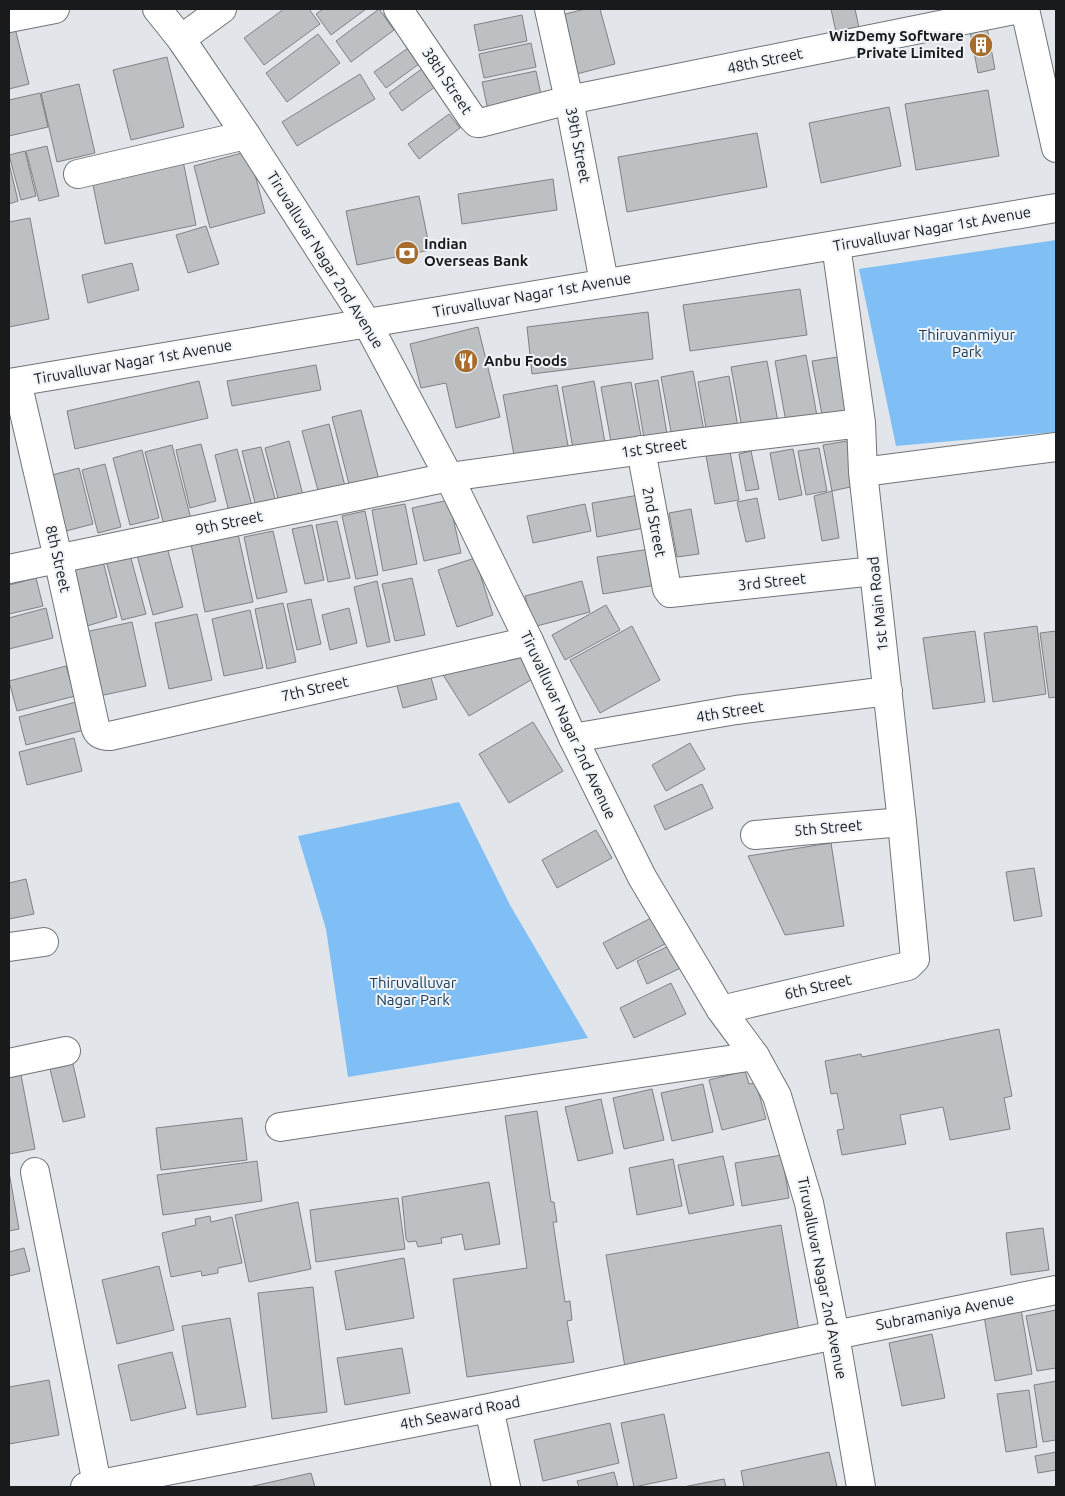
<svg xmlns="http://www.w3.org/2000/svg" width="1065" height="1496" font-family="Ubuntu,sans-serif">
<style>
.green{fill:#7fbff6}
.building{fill:#bcc0c3;stroke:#7e8285}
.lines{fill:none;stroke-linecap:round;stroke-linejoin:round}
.street-casing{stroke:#707477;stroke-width:30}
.secondary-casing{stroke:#707477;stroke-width:30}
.street{stroke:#fff;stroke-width:28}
.secondary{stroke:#fff;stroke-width:28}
.labels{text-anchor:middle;stroke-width:4;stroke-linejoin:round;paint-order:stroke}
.poi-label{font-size:15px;font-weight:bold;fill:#181a1b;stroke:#eff3f7;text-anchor:start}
.street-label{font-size:15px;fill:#181a1b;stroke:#eff3f7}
.park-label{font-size:15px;fill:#153854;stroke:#eff3f7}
</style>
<rect width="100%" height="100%" fill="#e2e6ea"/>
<path class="green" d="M1056,240V432L896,446L859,269Z
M459,802L510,905L588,1038L348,1077L326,929L298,836Z"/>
<path class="building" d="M284,9H309L320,24L264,65L244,38Z
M323,9H366L331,35L316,14Z
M379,9L394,30L351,62L336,41Z
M585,9H600L615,64L573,75L558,16Z
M831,9H855L859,28L836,32Z
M522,15L527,41L479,51L474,25Z
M985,17L995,69L978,73L968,21Z
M14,24L29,84L9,89V26Z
M318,34L340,63L287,102L266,73Z
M531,43L536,67L484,78L479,54Z
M408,48L419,64L386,88L374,72Z
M167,57L184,127L131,140L113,70Z
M423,68L436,86L402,111L389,93Z
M536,71L542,99L488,110L482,82Z
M360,74L375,99L297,146L282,122Z
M79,84L95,153L57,162L41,93Z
M988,90L999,156L916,170L905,104Z
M40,93L48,127L9,136V100Z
M889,107L901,166L821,183L809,123Z
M449,114L460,128L419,159L408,144Z
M757,133L767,187L627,212L618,157Z
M47,146L59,196L39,201L26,151Z
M25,151L36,196L21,200L9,155Z
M249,151L265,213L210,228L194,166Z
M183,161L196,225L105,244L92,180Z
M9,163L18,201L9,204Z
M553,179L557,210L462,224L458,194Z
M419,196L430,250L357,265L346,211Z
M30,218L49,319L9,327V222Z
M206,226L219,264L188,273L176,235Z
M132,263L139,290L88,303L82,275Z
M800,289L807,335L690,351L683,305Z
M648,312L653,359L532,374L527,327Z
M478,327L500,417L456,428L446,383L421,388L410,344Z
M806,355L817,416L786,422L775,361Z
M844,356L855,413L823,420L812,361Z
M767,361L778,422L742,428L731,367Z
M316,365L321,390L232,406L227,381Z
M693,371L704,431L672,437L661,377Z
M729,376L738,427L707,434L698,382Z
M658,380L667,434L644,438L635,384Z
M199,381L208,418L75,449L67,411Z
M594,381L606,448L574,454L562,387Z
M631,382L641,436L611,442L601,387Z
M557,385L569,451L515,461L503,395Z
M361,410L379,480L350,488L332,417Z
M329,424L346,490L320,498L302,431Z
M289,441L304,499L280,506L265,448Z
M847,441L855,486L832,491L823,445Z
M201,444L216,501L190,508L176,450Z
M172,445L191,519L164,525L145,452Z
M261,447L276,502L256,507L242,451Z
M819,448L827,491L806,495L798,451Z
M237,449L252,506L229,512L215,455Z
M793,449L802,495L779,500L770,453Z
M142,450L159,518L130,525L113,458Z
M751,451L759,489L746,491L739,454Z
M730,452L739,500L715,504L706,456Z
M105,464L121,527L98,533L82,470Z
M79,468L93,524L66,531L52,475Z
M832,491L839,538L822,541L814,496Z
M639,495L644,528L597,537L592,503Z
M757,498L765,538L746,542L737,502Z
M449,500L461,553L424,561L412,508Z
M405,504L417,564L383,571L372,510Z
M585,504L591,531L533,543L527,516Z
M691,509L699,554L677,557L669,513Z
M365,511L378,575L356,579L342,516Z
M337,521L350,578L328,582L316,525Z
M312,525L324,580L305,584L292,529Z
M273,531L287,592L257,599L244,537Z
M238,534L253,602L205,612L191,544Z
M167,547L183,607L153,615L137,555Z
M650,549L656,585L603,594L597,557Z
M129,551L146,614L122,620L105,557Z
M102,557L117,617L87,626L71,565Z
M475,558L493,615L457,627L438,570Z
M36,578L43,606L9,614V585Z
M412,578L425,635L395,641L382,584Z
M377,581L390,642L367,647L354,587Z
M582,581L590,612L533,627L525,596Z
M311,599L321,644L297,650L287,604Z
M283,603L296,662L267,669L255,609Z
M606,605L620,630L565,660L552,635Z
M46,608L53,638L9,649V618Z
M349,608L357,643L330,650L322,615Z
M250,610L263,668L224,676L212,619Z
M197,614L212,680L169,689L155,623Z
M132,622L146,686L99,696L85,632Z
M632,626L660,680L600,713L570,660Z
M1037,626L1046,694L993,702L984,633Z
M975,631L985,702L933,709L923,638Z
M1056,631V697L1049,698L1040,633Z
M521,653L536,677L469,716L440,670Z
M66,666L75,696L17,711L9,681Z
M430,674L437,699L403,708L396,682Z
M76,702L84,730L26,745L19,717Z
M533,722L563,771L509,803L479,754Z
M74,738L82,771L27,785L19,752Z
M690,743L705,769L666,791L652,765Z
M702,784L713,808L665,830L654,806Z
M596,830L612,858L557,888L542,860Z
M831,843L844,926L785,935L748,856Z
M1034,868L1042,916L1014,921L1006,872Z
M26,879L34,914L9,919V883Z
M651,918L665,944L617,969L603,943Z
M675,943L685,966L647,984L637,961Z
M671,983L686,1014L634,1038L620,1008Z
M999,1029L1012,1096L1004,1098L1010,1129L950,1140L943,1107L900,1115L906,1144L842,1155L837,1130L844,1129L837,1093L831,1094L825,1061L861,1054L862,1057Z
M73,1064L85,1117L63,1122L50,1069Z
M745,1071L749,1084L756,1083L766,1119L722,1130L709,1080Z
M21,1075L35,1149L9,1154V1077Z
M703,1084L713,1132L672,1141L661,1093Z
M652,1089L664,1140L624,1149L613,1098Z
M601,1099L613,1153L578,1161L565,1107Z
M537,1111L551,1202H554L557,1222H553L565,1302L570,1301L572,1320L567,1321L574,1362L467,1377L453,1279L527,1268L505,1116Z
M242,1118L247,1160L161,1170L156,1128Z
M782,1155L789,1198L742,1206L735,1163Z
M723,1156L734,1205L689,1214L678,1165Z
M673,1159L682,1206L637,1215L629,1168Z
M257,1161L262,1201L163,1215L157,1175Z
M9,1172L19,1229L9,1231Z
M489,1182L500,1244L465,1250L462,1234L441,1238L442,1243L418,1247L416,1241L408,1242L406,1239L402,1197Z
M398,1198L405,1249L316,1262L310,1210Z
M298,1202L311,1269L249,1282L235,1215Z
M210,1216L211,1222L232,1217L242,1263L218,1268V1273L202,1276L201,1271L171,1277L162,1233L196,1225L195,1219Z
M781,1225L800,1337L625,1367L606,1255Z
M1043,1228L1049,1270L1011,1275L1006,1233Z
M24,1248L30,1271L9,1276V1252Z
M404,1258L414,1318L346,1330L335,1271Z
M159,1266L174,1330L117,1344L102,1280Z
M313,1287L327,1412L272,1419L258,1293Z
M1021,1309L1032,1374L995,1381L984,1316Z
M1056,1310V1368L1037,1371L1026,1316Z
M230,1318L246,1407L197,1415L182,1326Z
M932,1334L945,1398L902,1406L889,1343Z
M402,1348L410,1393L345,1405L337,1358Z
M172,1352L186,1408L131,1421L118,1365Z
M49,1380L59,1435L9,1444V1387Z
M1056,1381V1440L1043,1442L1034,1385Z
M1029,1390L1037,1447L1006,1452L997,1394Z
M664,1414L677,1478L634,1487L621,1423Z
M610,1423L619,1463L543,1481L534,1440Z
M829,1452L837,1487H744L741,1471Z
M1056,1452V1470L1038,1473L1035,1456Z
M614,1472L618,1487H579L577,1481Z
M311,1473L315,1487H249Z
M724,1479L726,1487H683Z"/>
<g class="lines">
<g class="street-casing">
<path id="street" d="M398,9L472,118L477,123H480L569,100L1019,9
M549,9L569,100L604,282
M1025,9L1056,148
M9,18L55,9
M181,39L222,9
M78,174L246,135
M17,382L58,558L95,726C97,734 102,736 110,736L529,641
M9,383L1056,208
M641,450L667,589L670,593L874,571
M863,472L1056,447
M9,569L449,477L694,443L861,423
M573,738L736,710L888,691
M755,835L902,822
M9,947L44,942
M721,1010L908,966L915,959L902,822L863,472L861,423L836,245
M9,1063L66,1051
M280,1127L755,1056
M35,1172L97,1484
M489,1408L506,1487
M85,1487L489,1408L835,1335L1056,1290"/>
</g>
<g class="secondary-casing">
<path id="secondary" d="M157,9L181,39L246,135L367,323L449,477L529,641L573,738L642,877L721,1010L755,1056L777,1096L809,1203L835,1335L861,1487"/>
</g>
<use href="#street" class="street"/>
<use href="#secondary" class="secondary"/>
</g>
<defs>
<g id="building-disc" transform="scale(1.25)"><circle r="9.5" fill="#a76d2d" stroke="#eff3f7"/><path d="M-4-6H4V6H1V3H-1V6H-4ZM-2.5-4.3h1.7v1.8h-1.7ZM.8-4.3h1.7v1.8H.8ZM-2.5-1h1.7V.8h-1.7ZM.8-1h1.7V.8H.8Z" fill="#fff"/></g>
<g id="bank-disc" transform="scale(1.25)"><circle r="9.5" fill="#a76d2d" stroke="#eff3f7"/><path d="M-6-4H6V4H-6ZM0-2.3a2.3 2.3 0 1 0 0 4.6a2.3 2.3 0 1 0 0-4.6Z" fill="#fff"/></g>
<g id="restaurant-disc" transform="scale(1.25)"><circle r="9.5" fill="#a76d2d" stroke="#eff3f7"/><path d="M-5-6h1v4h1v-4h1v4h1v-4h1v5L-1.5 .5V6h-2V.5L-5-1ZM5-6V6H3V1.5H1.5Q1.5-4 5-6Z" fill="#fff"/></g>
</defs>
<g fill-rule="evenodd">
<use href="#building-disc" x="981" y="45"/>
<use href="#bank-disc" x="407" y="253"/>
<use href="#restaurant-disc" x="466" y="361"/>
</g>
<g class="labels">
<g class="poi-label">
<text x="964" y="41" text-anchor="end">WizDemy Software<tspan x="964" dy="17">Private Limited</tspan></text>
<text x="424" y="249">Indian<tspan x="424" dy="17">Overseas Bank</tspan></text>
<text x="484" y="366">Anbu Foods</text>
</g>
<g class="street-label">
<text transform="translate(765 61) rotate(-12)" y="5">48th Street</text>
<text transform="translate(447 81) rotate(56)" y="5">38th Street</text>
<text transform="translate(578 145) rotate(79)" y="5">39th Street</text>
<text transform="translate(932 229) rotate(-10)" y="5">Tiruvalluvar Nagar 1st Avenue</text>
<text transform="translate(325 260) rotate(58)" y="5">Tiruvalluvar Nagar 2nd Avenue</text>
<text transform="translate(532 295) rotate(-10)" y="5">Tiruvalluvar Nagar 1st Avenue</text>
<text transform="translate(133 362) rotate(-10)" y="5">Tiruvalluvar Nagar 1st Avenue</text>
<text transform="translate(654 448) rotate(-8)" y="5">1st Street</text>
<text transform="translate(654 522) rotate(79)" y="5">2nd Street</text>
<text transform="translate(229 523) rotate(-12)" y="5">9th Street</text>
<text transform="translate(58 559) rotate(77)" y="5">8th Street</text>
<text transform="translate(772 582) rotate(-6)" y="5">3rd Street</text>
<text transform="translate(878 604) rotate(-96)" y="5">1st Main Road</text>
<text transform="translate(315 689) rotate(-13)" y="5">7th Street</text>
<text transform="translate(730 712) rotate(-9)" y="5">4th Street</text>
<text transform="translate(568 725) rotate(65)" y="5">Tiruvalluvar Nagar 2nd Avenue</text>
<text transform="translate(828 828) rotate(-5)" y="5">5th Street</text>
<text transform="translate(818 987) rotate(-13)" y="5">6th Street</text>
<text transform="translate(822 1278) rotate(79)" y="5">Tiruvalluvar Nagar 2nd Avenue</text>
<text transform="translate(945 1312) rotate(-11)" y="5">Subramaniya Avenue</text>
<text transform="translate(460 1413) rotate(-11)" y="5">4th Seaward Road</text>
</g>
<g class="park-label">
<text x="967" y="340">Thiruvanmiyur<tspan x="967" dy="17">Park</tspan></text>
<text x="413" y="988">Thiruvalluvar<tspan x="413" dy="17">Nagar Park</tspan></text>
</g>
</g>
<rect width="1065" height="1496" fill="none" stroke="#181a1b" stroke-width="20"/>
</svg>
